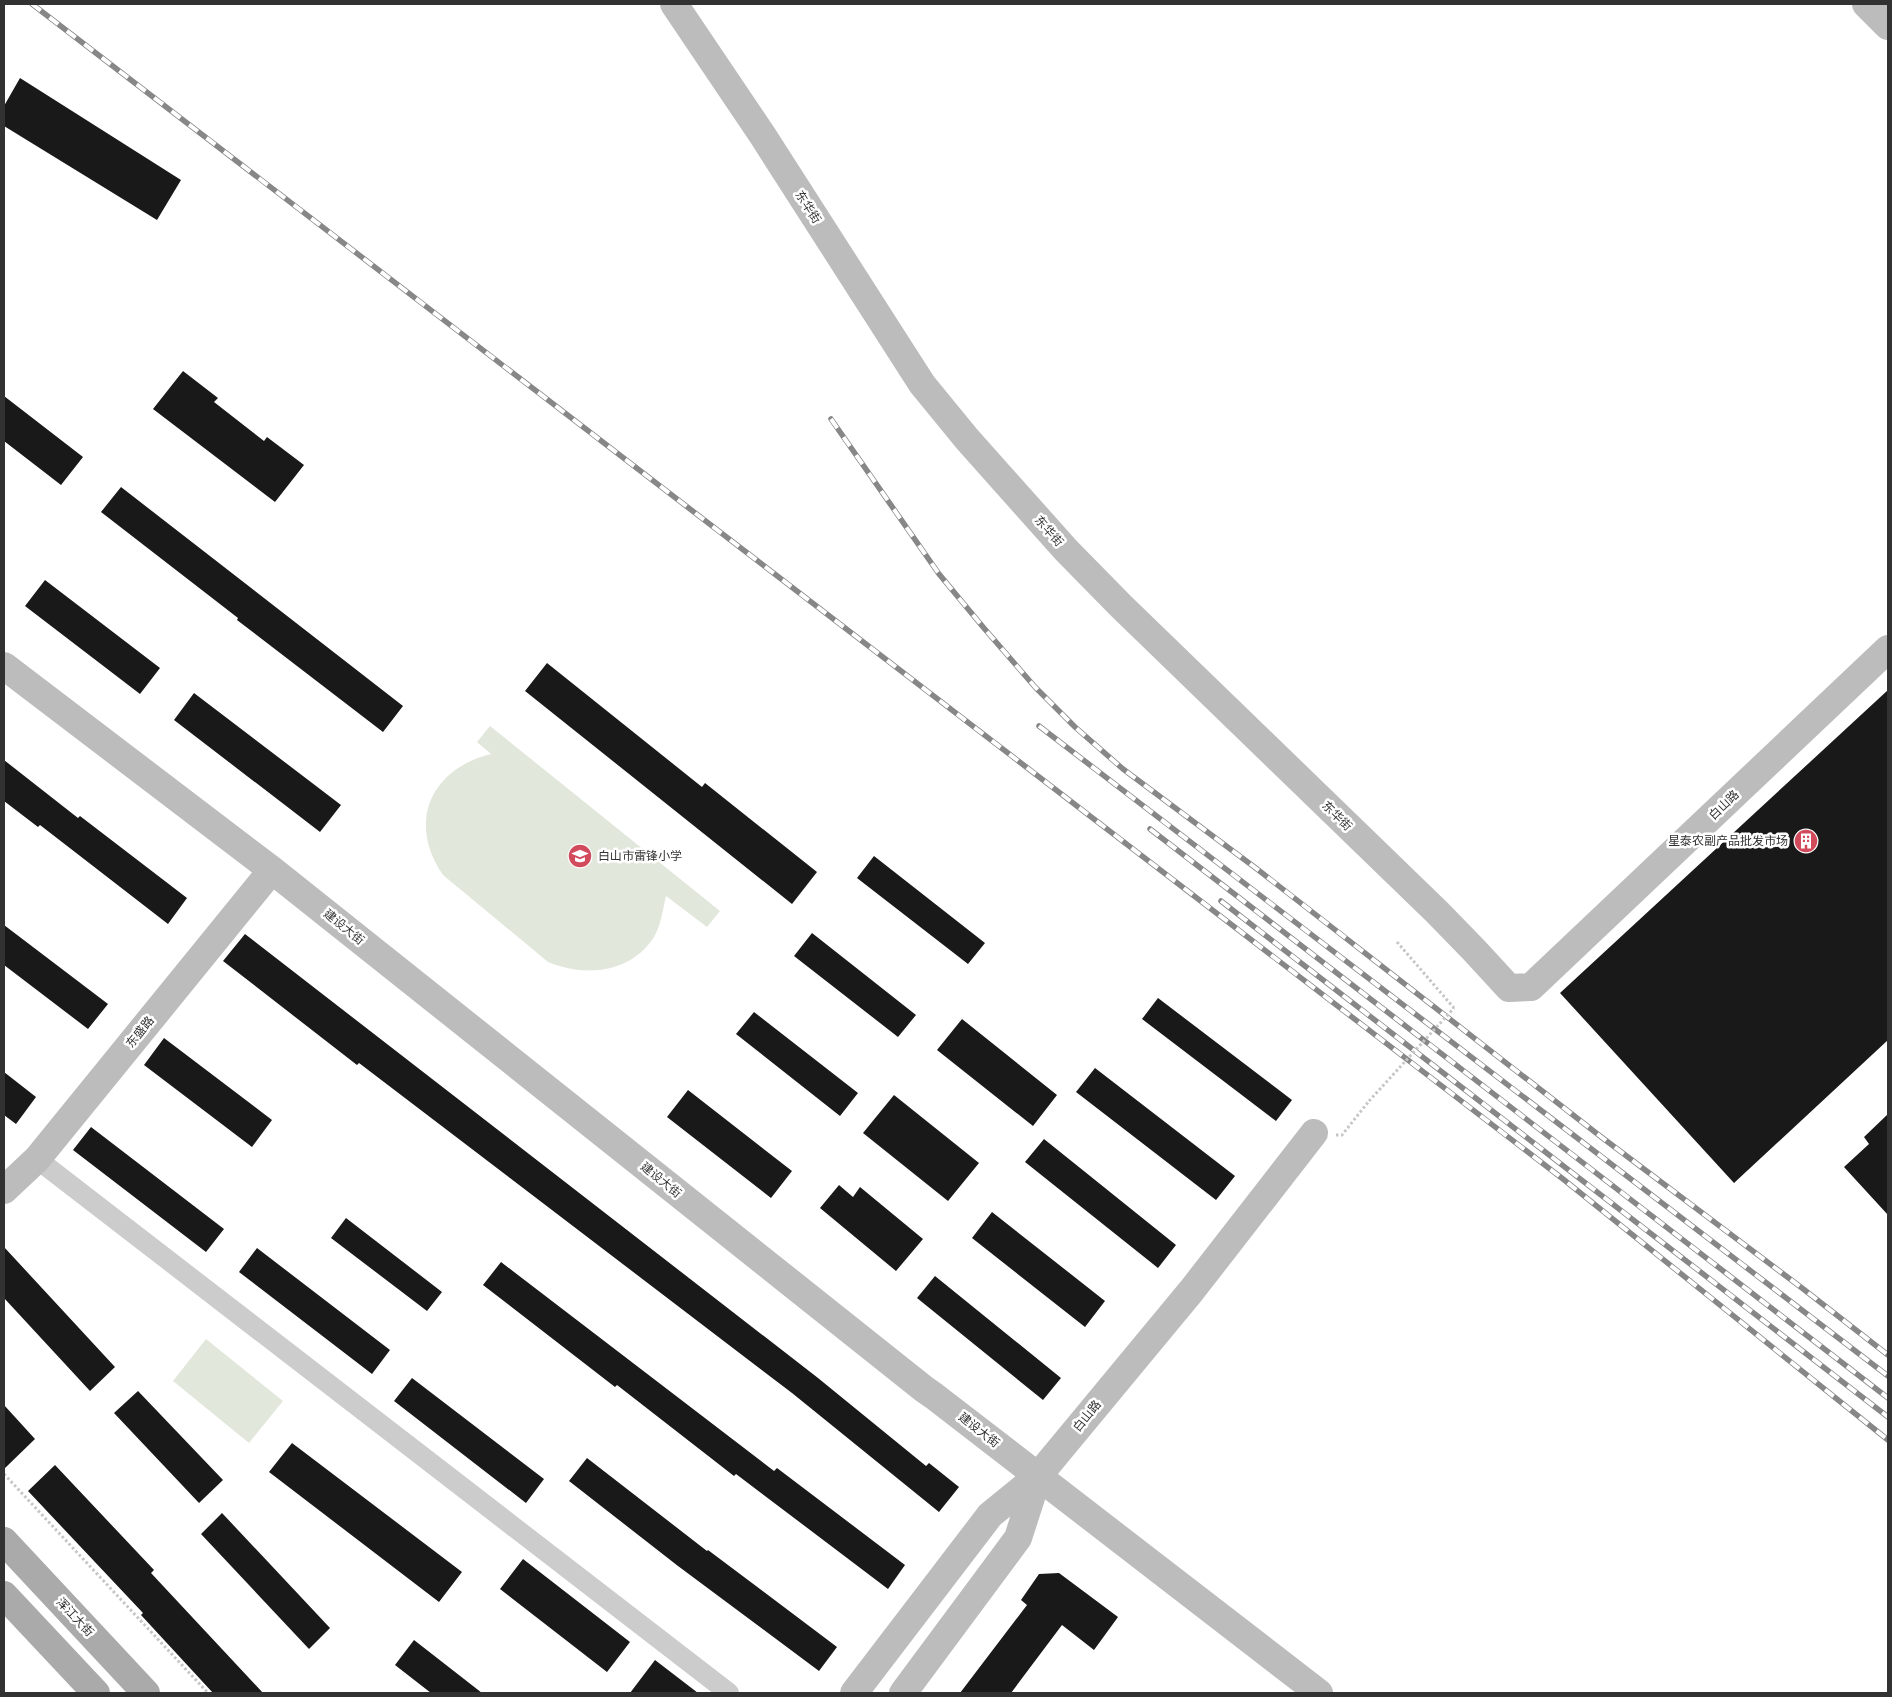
<svg xmlns="http://www.w3.org/2000/svg" width="1892" height="1697" font-family="Lato,'Noto Sans SC',sans-serif">
<style>
.green{fill:#e2e7dc}
.building{fill:#191919}
.lines{fill:none;stroke-linecap:round;stroke-linejoin:round}
.path{stroke:#c6c6c6;stroke-width:3;stroke-dasharray:2.5 2.5;stroke-linecap:butt}
.street{stroke:#ccc;stroke-width:20}
.secondary{stroke:#bcbcbc;stroke-width:28}
.primary{stroke:#aaa;stroke-width:28}
.rail-casing{stroke:#878787;stroke-width:5.5}
.rail{stroke:#fff;stroke-width:4;stroke-dasharray:11;stroke-linecap:butt}
.path-bridge{stroke:#c6c6c6;stroke-width:3;stroke-dasharray:2.5 2.5;stroke-linecap:butt}
.labels{text-anchor:middle;stroke-width:5;stroke-linejoin:round;paint-order:stroke}
.street-label{font-size:12px;fill:#323232;stroke:#fff}
.poi-label{font-size:12px;fill:#323232;stroke:#fff;text-anchor:end}
</style>
<rect width="100%" height="100%" fill="#fff"/>
<path class="green" d="M490,726L720,911L707,927L666,896C663,909 661,925 654,937C630,974 585,977 548,962L443,875C407,823 430,769 491,754L477,742Z
M206,1339L283,1401L249,1443L173,1381Z"/>
<path class="building" d="M20,78L181,180L157,220L4,126V106Z
M183,371L218,398L214,402L264,441L267,437L304,465L275,502L153,409Z
M4,396L83,457L61,485L4,441Z
M121,487L403,706L383,732L237,620L238,618L101,512Z
M45,580L160,668L140,694L25,606Z
M547,663L702,787L705,783L817,872L792,904L525,691Z
M1888,690V1040L1734,1183L1560,993Z
M194,693L341,805L320,832L174,720Z
M4,760L78,818L80,816L187,898L168,924L40,825L38,827L4,801Z
M874,856L985,943L968,964L857,878Z
M4,925L108,1004L88,1029L4,965Z
M812,933L916,1015L898,1037L794,956Z
M245,934L818,1378L926,1466L929,1463L959,1487L939,1512L792,1393L359,1063L357,1065L223,961Z
M1158,998L1292,1100L1276,1121L1142,1019Z
M754,1012L858,1093L840,1116L736,1034Z
M962,1019L1057,1095L1033,1126L937,1050Z
M164,1038L272,1120L252,1147L144,1065Z
M1095,1068L1235,1176L1216,1200L1076,1092Z
M4,1072L36,1097L16,1124L4,1115Z
M688,1090L792,1171L771,1198L667,1117Z
M894,1095L979,1163L948,1201L863,1133Z
M1888,1114V1215L1844,1167L1869,1144L1864,1137Z
M91,1127L224,1229L206,1252L73,1150Z
M1044,1139L1176,1245L1158,1268L1025,1162Z
M839,1185L853,1197L860,1187L923,1239L896,1271L820,1208Z
M992,1212L1105,1301L1085,1327L972,1238Z
M346,1218L442,1292L427,1311L331,1238Z
M4,1247L115,1367L90,1391L4,1298Z
M257,1248L390,1350L372,1374L239,1272Z
M501,1262L774,1471L777,1468L905,1565L888,1589L736,1474L734,1476L617,1385L615,1387L483,1285Z
M935,1276L1061,1378L1043,1400L917,1298Z
M412,1378L544,1479L526,1503L394,1401Z
M138,1391L223,1480L199,1503L114,1413Z
M4,1405L35,1439L4,1469Z
M292,1443L462,1572L439,1602L269,1472Z
M587,1458L707,1551L708,1550L837,1647L819,1671L678,1566L569,1481Z
M55,1465L154,1570L151,1573L263,1693H213L141,1615L143,1613L28,1491Z
M222,1513L330,1628L309,1649L201,1534Z
M523,1559L630,1642L607,1672L500,1589Z
M1059,1573L1118,1617L1094,1650L1062,1625L1011,1693H960L1027,1605L1021,1600L1039,1574Z
M414,1640L482,1693H431L395,1665Z
M655,1660L698,1693H630Z"/>
<g class="lines">
<path class="path" d="M1397,942L1454,1008
M1336,1135H1342L1369,1101
M4,1474L208,1693"/>
<path class="street" d="M37,1159L729,1693"/>
<path class="secondary" d="M674,4L763,136L922,384L967,439L1066,550L1121,606L1437,912L1474,950L1509,988L1531,987L1888,649
M1866,4L1888,26
M4,666L272,870L924,1389L934,1396L1319,1693
M4,1190L37,1159L272,870
M854,1693L990,1515L1038,1476L1192,1290L1314,1133
M903,1693L1018,1538L1038,1476"/>
<path class="primary" d="M4,1541L146,1693
M4,1595L96,1693"/>
<g class="rail-casing">
<path id="rail" d="M32,4L1563,1179L1888,1440
M831,419L939,574L983,627L1035,687L1075,727L1123,769L1257,869L1600,1136L1802,1288L1888,1355
M1039,726L1888,1376
M1150,829L1888,1398
M1221,901L1888,1417"/>
</g>
<use href="#rail" class="rail"/>
<path class="path-bridge" d="M1369,1101L1454,1008"/>
</g>
<defs>
<g id="building-disc" transform="scale(1.25)"><circle r="9.5" fill="#d24b5c" stroke="#fff"/><path d="M-4-6H4V6H1V3H-1V6H-4ZM-2.5-4.3h1.7v1.8h-1.7ZM.8-4.3h1.7v1.8H.8ZM-2.5-1h1.7V.8h-1.7ZM.8-1h1.7V.8H.8Z" fill="#fff"/></g>
<g id="school-disc" transform="scale(1.25)"><circle r="9.5" fill="#d24b5c" stroke="#fff"/><path d="M0-5L7-2L0 1L-7-2ZM-4 1L0 2.5L4 1V4Q0 6-4 4Z" fill="#fff"/></g>
</defs>
<g fill-rule="evenodd">
<use href="#building-disc" x="1806" y="841"/>
<use href="#school-disc" x="580" y="856"/>
</g>
<g class="labels">
<g class="street-label">
<text transform="translate(808 207) rotate(57)" y="4">东华街</text>
<text transform="translate(1049 531) rotate(48)" y="4">东华街</text>
<text transform="translate(1724 805) rotate(-44)" y="4">白山路</text>
<text transform="translate(1337 816) rotate(44)" y="4">东华街</text>
<text transform="translate(344 927) rotate(39)" y="4">建设大街</text>
<text transform="translate(140 1032) rotate(-51)" y="4">东盛路</text>
<text transform="translate(661 1180) rotate(39)" y="4">建设大街</text>
<text transform="translate(1087 1416) rotate(-51)" y="4">白山路</text>
<text transform="translate(979 1430) rotate(38)" y="4">建设大街</text>
<text transform="translate(75 1617) rotate(47)" y="4">浑江大街</text>
</g>
<g class="poi-label">
<text x="1788" y="845">星泰农副产品批发市场</text>
<text x="598" y="860" text-anchor="start">白山市雷锋小学</text>
</g>
</g>
<rect width="1892" height="1697" fill="none" stroke="#323232" stroke-width="10"/>
</svg>
